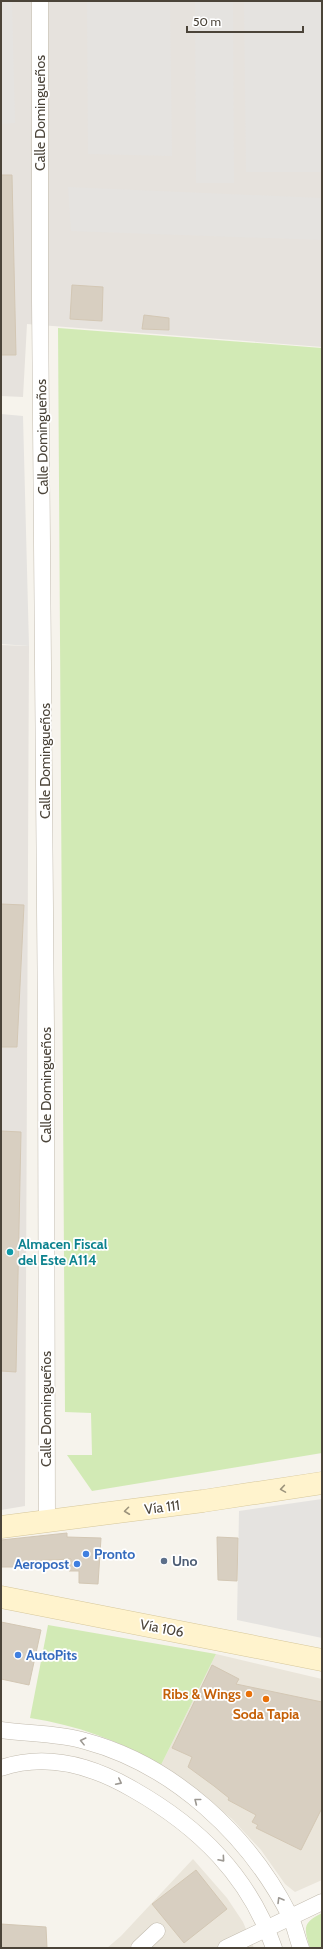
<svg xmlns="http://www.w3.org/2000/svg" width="323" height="1949" font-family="Cabin,sans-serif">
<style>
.residential{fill:#eae5da}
.industrial{fill:#e6e2dd}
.green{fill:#d2eab5}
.parking{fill:#e5e3e0}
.building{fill:#d8cfc1;stroke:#d3c7b4}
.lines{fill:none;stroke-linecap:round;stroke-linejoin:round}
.street-casing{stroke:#c2bbae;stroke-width:17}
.secondary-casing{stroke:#d6c79b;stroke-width:23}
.street{stroke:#fff;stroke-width:16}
.secondary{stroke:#fff3cd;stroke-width:22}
.oneway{stroke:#9c937c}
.oneway2{stroke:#9c9892}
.culture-dot{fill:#0f9aa8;stroke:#fff;stroke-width:1.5}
.shop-dot{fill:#3f7fe0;stroke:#fff;stroke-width:1.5}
.service-dot{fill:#5c6f8a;stroke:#fff;stroke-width:1.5}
.food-dot{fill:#e8710a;stroke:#fff;stroke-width:1.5}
.labels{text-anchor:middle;stroke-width:3.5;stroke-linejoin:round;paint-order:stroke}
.street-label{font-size:14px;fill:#4b4439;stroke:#fff}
.culture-label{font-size:14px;font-weight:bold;fill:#0d838f;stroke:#fff;text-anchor:start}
.shop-label{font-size:14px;font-weight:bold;fill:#366cbe;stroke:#fff;text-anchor:start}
.service-label{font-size:14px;font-weight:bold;fill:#4e5e75;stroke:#fff;text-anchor:start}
.food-label{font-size:14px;font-weight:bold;fill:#c56008;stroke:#fff;text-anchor:end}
</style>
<rect width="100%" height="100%" fill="#f6f3ec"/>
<path class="residential" d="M216,1654L322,1679V1880L295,1892L285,1884L261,1850L232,1819L187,1782L161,1765Z
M193,1859L227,1898L243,1922L254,1948H107L121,1936Z"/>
<path class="industrial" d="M1,1H322V347L27,324L23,397L1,396Z
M1,645L29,646L25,1506L1,1510Z"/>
<path class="green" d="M58,328L322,348V1453L92,1491L67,1455H92L91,1413L65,1412Z
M48,1625L216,1654L161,1765C121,1741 76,1725 30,1718Z
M322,1913V1948H310C304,1928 302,1923 322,1913Z"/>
<path class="parking" d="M1,1H12L15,123L1,124Z
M87,1H170L172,156L88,154Z
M195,1H233L234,183H196Z
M244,1H322V172H246Z
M68,187L322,198V240L71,231Z
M1,414L23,416L29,646L1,644Z
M322,1499V1638L237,1620L239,1511Z"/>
<path class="building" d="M1,175H12L16,355H1Z
M72,285L103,287L102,321L70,319Z
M144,315L169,318V330L142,329Z
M1,904L24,905L17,1047H1Z
M1,1131L21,1132L16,1372L1,1371Z
M67,1533V1537L101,1538L98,1584L79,1583V1571H69L71,1559L29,1561L30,1567H1V1540Z
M217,1537L238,1538L237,1581L218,1580Z
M1,1622L41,1630L29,1685L1,1679Z
M212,1665L239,1679L236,1684L322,1702V1808L301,1850L256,1828L258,1825L252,1822L256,1815L228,1800L229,1798L214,1786L188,1767L192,1757L172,1748Z
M196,1870L227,1909L184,1943L152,1904Z
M1,1924L46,1927L47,1948H1Z"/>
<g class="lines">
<g class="street-casing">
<path id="street" d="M40,1V301L46,1030L47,1522
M1,1730C29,1734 58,1733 85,1741C174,1765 249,1835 290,1916C295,1926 297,1938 301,1948
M1,1768C48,1752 93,1766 134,1790C199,1827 249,1876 274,1948
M139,1948L157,1931
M226,1948L322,1902"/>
</g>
<g class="secondary-casing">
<path id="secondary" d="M1,1527L203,1501L322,1483
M1,1597L322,1660"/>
</g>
<use href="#street" class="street"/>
<use href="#secondary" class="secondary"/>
</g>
<defs><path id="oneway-chevron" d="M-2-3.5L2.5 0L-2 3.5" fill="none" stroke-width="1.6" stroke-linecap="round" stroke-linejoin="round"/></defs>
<g class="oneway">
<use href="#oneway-chevron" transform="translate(283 1489) rotate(171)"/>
<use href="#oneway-chevron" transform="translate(127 1511) rotate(173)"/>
</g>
<g class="oneway2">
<use href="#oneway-chevron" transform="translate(83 1741) rotate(-166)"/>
<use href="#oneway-chevron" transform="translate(119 1782) rotate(27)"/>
<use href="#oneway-chevron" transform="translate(197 1801) rotate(-142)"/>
<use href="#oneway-chevron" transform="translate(222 1859) rotate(49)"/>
<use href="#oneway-chevron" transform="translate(280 1900) rotate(-121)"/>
</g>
<circle class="culture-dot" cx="10" cy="1252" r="4"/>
<g class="shop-dot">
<circle cx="86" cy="1554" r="4"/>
<circle cx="77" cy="1564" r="4"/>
<circle cx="18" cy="1655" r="4"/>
</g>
<circle class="service-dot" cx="164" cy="1561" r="4"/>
<g class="food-dot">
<circle cx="249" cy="1694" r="4"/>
<circle cx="266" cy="1699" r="4"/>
</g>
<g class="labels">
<g class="street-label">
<text transform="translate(40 113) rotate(-90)" y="5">Calle Domingueños</text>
<text transform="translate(42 437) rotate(-91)" y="5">Calle Domingueños</text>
<text transform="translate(45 761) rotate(-90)" y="5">Calle Domingueños</text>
<text transform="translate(46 1085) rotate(-90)" y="5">Calle Domingueños</text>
<text transform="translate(46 1409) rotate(-90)" y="5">Calle Domingueños</text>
<text transform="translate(162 1507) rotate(-7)" y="5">Vía 111</text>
<text transform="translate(162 1628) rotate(11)" y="5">Vía 106</text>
</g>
<g class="culture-label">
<text x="18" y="1249">Almacen Fiscal<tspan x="18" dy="16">del Este A114</tspan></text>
</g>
<g class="shop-label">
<text x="94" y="1559">Pronto</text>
<text x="69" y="1569" text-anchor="end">Aeropost</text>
<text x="26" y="1660">AutoPits</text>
</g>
<g class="service-label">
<text x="172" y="1566">Uno</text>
</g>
<g class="food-label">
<text x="241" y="1699">Ribs &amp; Wings</text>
<text x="266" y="1719" text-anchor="middle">Soda Tapia</text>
</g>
</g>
<rect width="323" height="1949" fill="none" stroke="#4b4439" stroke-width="4"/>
<path d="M187 26v6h116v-6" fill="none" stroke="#4b4439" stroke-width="2"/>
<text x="193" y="26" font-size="12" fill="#4b4439" stroke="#ffffff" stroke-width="3" paint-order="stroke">50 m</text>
</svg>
